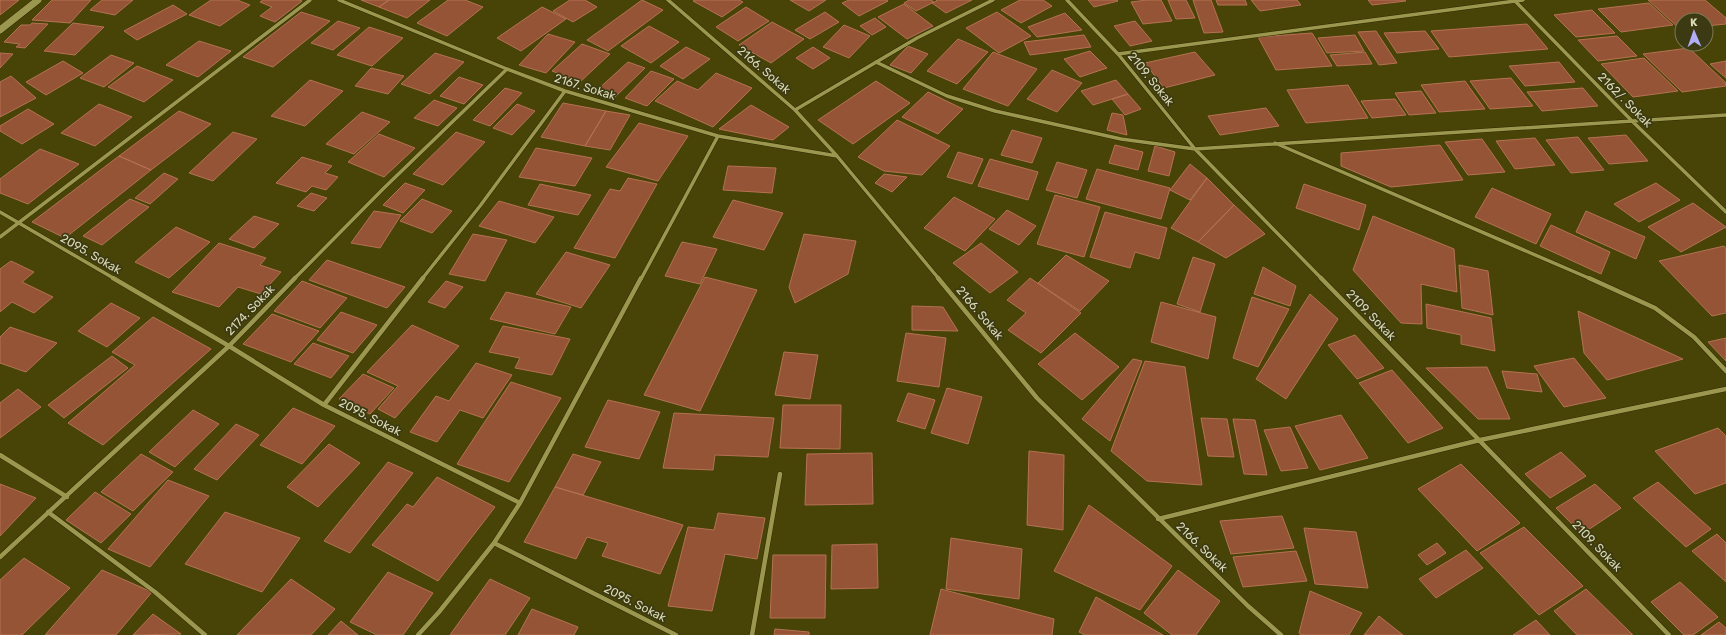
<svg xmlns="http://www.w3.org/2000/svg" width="1726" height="635" font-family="Rubik,sans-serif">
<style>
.building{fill:#945435;stroke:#b57253}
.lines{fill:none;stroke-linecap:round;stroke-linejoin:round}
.minor-far1-casing{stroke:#2d2a02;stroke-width:4.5}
.minor-casing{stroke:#2d2a02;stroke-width:5.5}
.secondary-casing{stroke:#2d2a02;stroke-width:8}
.minor-far1{stroke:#9b974e;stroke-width:3.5}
.minor{stroke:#9b974e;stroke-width:4.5}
.secondary{stroke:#9b974e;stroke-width:7}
.labels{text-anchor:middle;stroke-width:3.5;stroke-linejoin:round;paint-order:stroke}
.street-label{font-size:12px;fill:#dbdab6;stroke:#3c3a13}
</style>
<rect width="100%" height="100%" fill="#484407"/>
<path class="building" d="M0,0H19L0,15Z
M52,0H91L70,23L32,20Z
M102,0H133L115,15L90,10Z
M211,0H237L250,5L220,26L189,15Z
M263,0H299L302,1L275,22L260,16L272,7L260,2Z
M361,0H389L379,7Z
M389,0H430L407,18L379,7Z
M448,0H465L483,7L447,36L417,23Z
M570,0H585L597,7L573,22L553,11Z
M642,0L663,10L608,51L587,40Z
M695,0H739L743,2L722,17L693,1Z
M790,0H826L809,11Z
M849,0H887L888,1L859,16L842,3Z
M909,0H931L934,2L916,11L904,3Z
M936,0H972L946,13L932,3L937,1Z
M1020,0H1043L1052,6L1021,23L1001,10Z
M1088,0H1117L1118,1L1094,7Z
M1147,0H1161L1172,21L1143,24L1131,2Z
M1168,0H1186L1195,18L1176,19Z
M1193,0H1211L1223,32L1204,33Z
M1216,0H1245L1247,5H1218Z
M1251,0H1297L1301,5L1260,11Z
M1368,0H1405L1406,1L1372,5Z
M1648,0H1705L1726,18V24L1706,26V20H1682V29H1680Z
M1649,3L1673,25L1621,32L1598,9Z
M904,4L933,26L907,39L878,17Z
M173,5L187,14L137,40L124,31Z
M542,7L566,19L521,51L497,38Z
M746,7L769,21L738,41L716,27Z
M1592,10L1615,33L1576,37L1554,15Z
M301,12L330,21L273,67L243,57Z
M825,12L839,22L810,39L795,30Z
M997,12L1031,36L999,53L966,28Z
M1065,13L1082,30L1037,37L1028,27Z
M875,18L886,27L872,35L860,26Z
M338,21L360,28L333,50L311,43Z
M1135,21L1152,41L1130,46L1114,26Z
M772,22L804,39L771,63L739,45Z
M32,23L48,24L25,48L16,47L20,44L4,42L21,25H30Z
M73,23L104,27L75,55L44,51Z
M1527,24L1548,49L1449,57L1431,31Z
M844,25L870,36L849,58L823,47Z
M649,26L679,42L651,63L621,46Z
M369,27L403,38L372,66L337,55Z
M1376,31L1397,63L1379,65L1358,32Z
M1425,31L1439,49L1397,53L1384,33Z
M1312,33L1332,66L1276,70L1258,37Z
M548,34L575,42L546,73L519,65Z
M1084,35L1091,47L1030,55L1024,42Z
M1355,35L1364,51L1327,53L1318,38Z
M1617,36L1637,56L1598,61L1578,40Z
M958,39L988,52L957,84L927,71Z
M199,41L231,51L198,77L166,65Z
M582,44L610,54L580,82L552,71Z
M908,46L928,54L911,73L890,65Z
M686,47L710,59L683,79L660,66Z
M813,47L830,58L813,69L796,58Z
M1689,48L1726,83V86L1682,92L1643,54Z
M1090,51L1107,68L1080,77L1064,59Z
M993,52L1037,69L1008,106L963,89Z
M1195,52L1215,75L1164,88L1145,63Z
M1365,52L1372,64L1337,66L1330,55Z
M0,53L13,54L0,68Z
M435,53L464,62L430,94L401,84Z
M111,55L134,63L104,87L80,78Z
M1644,58L1678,91L1633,97L1601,64Z
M63,61L83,73L46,95L26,82Z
M1726,61V78L1710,64Z
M628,62L645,68L613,99L595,92Z
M1559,62L1575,82L1525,86L1509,66Z
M137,66L173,80L144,102L108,87Z
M371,68L404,76L388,94L355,86Z
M1052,70L1082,83L1057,112L1027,99Z
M651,71L674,79L647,106L625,98Z
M716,73L752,88L713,127L655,101L677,81L698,90Z
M11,76L36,98L0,117V82Z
M459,77L483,85L464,104L440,96Z
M1511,78L1533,106L1490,109L1470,81Z
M310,80L343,91L305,126L271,116Z
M1116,80L1128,94L1093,105L1081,91Z
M876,81L910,103L853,144L818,120Z
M1465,81L1485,109L1439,112L1421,85Z
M1348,85L1368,118L1306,123L1287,90Z
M505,88L522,93L490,126L473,120Z
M1583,88L1598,106L1542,111L1527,92Z
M1421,91L1436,113L1409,115L1395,93Z
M928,92L963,109L938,134L902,117Z
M1128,94L1141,109L1125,115L1112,99Z
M1395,99L1406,115L1372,118L1361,101Z
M434,100L457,108L438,126L414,118Z
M563,103L606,111L585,146L541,137Z
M99,104L132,117L95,146L61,133Z
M517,104L535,111L512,135L493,128Z
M751,105L789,127L773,140L719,129Z
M1266,108L1279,126L1220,135L1208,116Z
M28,109L54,124L22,144L0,131V126Z
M179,111L211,124L151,170L119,156Z
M606,111L630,115L610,150L585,146Z
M362,112L390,122L354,154L326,144Z
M1112,113L1123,115L1127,135L1107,130Z
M897,120L950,146L922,175L884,171L858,157Z
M639,123L688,136L658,181L606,167Z
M1012,130L1042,138L1032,163L1001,155Z
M233,132L257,139L213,181L189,173Z
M456,132L485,142L443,185L413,174Z
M379,134L415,148L384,177L348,162Z
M1626,135L1648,161L1609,164L1588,138Z
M1578,137L1604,170L1571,173L1546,140Z
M1535,138L1555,165L1515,169L1496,141Z
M1482,139L1505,172L1468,175L1445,142Z
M1115,145L1143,152L1138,170L1109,163Z
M1440,145L1463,180L1391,187L1341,166V153Z
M1155,146L1175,152L1169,176L1148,171Z
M536,148L592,158L575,186L519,177Z
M40,149L79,164L28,204L0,193V179Z
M958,152L983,159L972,184L947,177Z
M119,156L151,170L65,238L32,222Z
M302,157L332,166L325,173L338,177L326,190L312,186L306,192L276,183Z
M990,159L1038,172L1028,200L978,186Z
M1057,162L1087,170L1077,198L1046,190Z
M1190,164L1207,178L1190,200L1170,190Z
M728,166L776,168L772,193L723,190Z
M1097,169L1170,188L1161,219L1086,199Z
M164,173L178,179L150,204L135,198Z
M884,174L907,177L892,192L875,183Z
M628,178L657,184L615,258L574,248L610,189L620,191Z
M1207,178L1234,205L1198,242L1171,228Z
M405,183L425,190L403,213L383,205Z
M1656,183L1680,200L1639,222L1614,204Z
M540,184L591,195L578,215L528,205Z
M1304,184L1366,205L1359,230L1296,208Z
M1492,188L1551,214L1536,244L1475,217Z
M311,193L327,198L314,211L297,206Z
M1055,195L1100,207L1084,257L1037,244Z
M954,197L995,219L965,251L924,228Z
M130,199L149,207L102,245L83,236Z
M422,199L452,211L432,233L400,221Z
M733,200L783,213L764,250L713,237Z
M499,201L554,217L535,243L479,226Z
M1693,203L1726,227L1681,252L1648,227Z
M1234,205L1265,234L1226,258L1198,242Z
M1007,210L1036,226L1019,245L989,229Z
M374,211L401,215L380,248L351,243Z
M1586,211L1645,237L1636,259L1576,232Z
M1105,212L1167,228L1159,259L1135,252L1130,268L1090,257Z
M254,216L279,224L254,248L229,239Z
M1373,216L1454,249L1457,292L1421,284L1422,324L1401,323L1353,270Z
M1551,225L1610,252L1601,274L1540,246Z
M176,227L210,242L169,278L135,262Z
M473,234L507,240L485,281L449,274Z
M804,234L856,241L848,274L795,303L789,287Z
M682,242L717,249L700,284L665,276Z
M219,243L266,258L260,265L281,272L261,294L238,287L219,307L172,292Z
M981,243L1018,272L990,293L953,263Z
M1724,246L1726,248V313L1712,316L1659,261Z
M566,252L610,265L581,308L536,294Z
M1066,255L1109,281L1080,311L1038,283Z
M1193,257L1215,264L1200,312L1177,304Z
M327,260L405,287L387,308L309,280Z
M11,261L34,272L22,282L53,297L34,313L12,302L0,312V269Z
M1459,265L1488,271L1493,315L1462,308Z
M1263,267L1296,286L1290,306L1254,294Z
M705,277L757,290L700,411L644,395Z
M1030,278L1081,313L1041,353L1008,330L1026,313L1007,300Z
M302,281L347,298L320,328L274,311Z
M446,281L463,287L445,308L428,302Z
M506,292L571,307L555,334L490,319Z
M1310,294L1338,319L1286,399L1256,379Z
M1252,297L1289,309L1258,367L1233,358Z
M1161,302L1216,317L1208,359L1151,342Z
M111,303L140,318L107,347L78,331Z
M1426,304L1491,318L1495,351L1461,344V335L1427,328Z
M912,306L943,307L958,331L912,330Z
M1578,311L1683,359L1607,380L1584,353Z
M341,312L377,325L353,353L317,340Z
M272,314L319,331L291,362L243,344Z
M153,317L211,349L103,445L68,423L135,365L112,352Z
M412,325L459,346L395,418L378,409L398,386L367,372Z
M503,326L570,339L552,375L515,368L520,358L489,352Z
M10,327L57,343L26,372L0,363V337Z
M906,333L946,338L939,387L897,381Z
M1075,333L1119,367L1082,400L1038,364Z
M1355,335L1384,368L1357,379L1328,345Z
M1726,338V361L1708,342Z
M313,343L349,356L331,378L294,364Z
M784,352L818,355L810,399L775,395Z
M112,356L128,368L64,418L48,405Z
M1574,358L1606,398L1564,407L1534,366Z
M1133,359L1142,361L1110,441L1082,419Z
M1145,361L1185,367L1202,485L1147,481L1111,451Z
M476,363L512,375L483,418L460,410L437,442L410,432L436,396L449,401Z
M1487,367L1510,419H1478L1426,368Z
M1392,370L1443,428L1408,443L1359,383Z
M1502,371L1537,374L1542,392L1507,388Z
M363,374L394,388L370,414L339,399Z
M511,382L561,398L509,482L457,464Z
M947,388L982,397L968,444L931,433Z
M18,389L41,407L0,438V403Z
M908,393L935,400L925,429L897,421Z
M608,400L660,412L639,459L585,447Z
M783,405H841L840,449L780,448Z
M293,408L335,426L302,464L260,445Z
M193,410L219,424L175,467L149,452Z
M674,413L774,418L768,457L715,455L713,470L663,468Z
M1341,415L1368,458L1320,470L1295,426Z
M1201,418L1227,419L1234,457L1208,456Z
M1233,419L1255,420L1267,475L1244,474Z
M236,424L259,435L217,480L194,469Z
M1290,427L1308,468L1281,471L1264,430Z
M1718,428L1726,436V483L1695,494L1655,451Z
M329,444L360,463L318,507L287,487Z
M1029,451L1064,455L1063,530L1027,525Z
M1561,452L1586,476L1550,498L1525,474Z
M872,453L873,504L805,505L807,454Z
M141,454L173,472L133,511L101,492Z
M573,454L601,462L583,495L555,487Z
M388,462L413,473L350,553L324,541Z
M1461,464L1520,523L1477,551L1418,489Z
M437,477L495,507L438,581L372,545L407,504L413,507Z
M168,480L209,496L150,567L108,549Z
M1658,482L1711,529L1686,547L1633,498Z
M0,484L36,498L0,536Z
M1595,484L1621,508L1582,534L1556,508Z
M555,487L683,525L660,574L602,556L608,543L587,537L576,559L524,542Z
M95,492L131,514L101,543L66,520Z
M1089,505L1172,566L1140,610L1054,571Z
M225,512L300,538L262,592L185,564Z
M718,513L765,518L757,559L725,554L712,611L668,606L688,527L714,530Z
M1282,516L1294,548L1231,554L1220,521Z
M1524,527L1583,586L1539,615L1480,553Z
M1304,528L1356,532L1368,588L1315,584Z
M1717,534L1726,543V582L1692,551Z
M951,538L1022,549L1019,599L946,589Z
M1437,543L1446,553L1427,565L1418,555Z
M877,544L878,588L831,589L832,545Z
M1466,550L1483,568L1436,598L1419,579Z
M1296,551L1307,581L1243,587L1233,557Z
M773,555H826L825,618H770Z
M24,558L70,588L22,635H0V580Z
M102,570L152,592L116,635H45Z
M1178,570L1220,601L1196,635H1172L1144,613Z
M388,572L433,593L403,635H377L350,622Z
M291,579L335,609L311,635H237Z
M490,579L530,598L505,635H450Z
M1680,582L1718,617L1693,635H1684L1651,602Z
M941,589L1054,619L1052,635H930Z
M1586,589L1633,635H1577L1554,611Z
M1310,591L1362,613L1349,635H1301L1299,633Z
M1096,597L1163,635H1085L1079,632Z
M532,609L578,627L574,635H518Z
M153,614L181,634L133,635Z
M1379,616L1403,635H1364Z
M1536,620L1550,635H1513Z
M341,621L358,635H328Z
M1719,622L1726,628V635H1701Z
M775,629L809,632V635H774Z"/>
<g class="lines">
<g class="minor-far1-casing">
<path id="minor-far1" d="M339,0L507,69L565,91L718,136L837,156
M668,0L795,110L837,156L939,279
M1067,0L1118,54L1195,149L1322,279
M1514,0L1632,121L1726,212
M1118,54L1523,0
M876,62L947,96L995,111L1121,139L1195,149L1726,115
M795,110L917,38L993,0
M1275,143L1591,279
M0,212L115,279
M0,237L310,0
M294,279L383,189L507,69
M422,279L480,206L565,91
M641,279L718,136"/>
</g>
<g class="minor-casing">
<path id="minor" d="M113,278L229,346L324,405L520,503L494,543L676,635
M938,278L1037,398L1248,606L1281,635
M1321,278L1669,635
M1589,278L1655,308L1694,337L1726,371
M324,405L423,278
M0,455L67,497
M520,503L641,278
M48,512L155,592L205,635
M1158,519L1480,440L1726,389
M0,557L229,346L295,278
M418,635L439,612L494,543
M752,635L780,474"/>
</g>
<g class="secondary-casing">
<path id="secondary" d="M0,30L38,0"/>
</g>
<use href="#minor-far1" class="minor-far1"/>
<use href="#minor" class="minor"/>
<use href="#secondary" class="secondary"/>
</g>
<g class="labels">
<g class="street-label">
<text transform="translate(764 70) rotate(41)" y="4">2166. Sokak</text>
<text transform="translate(1151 79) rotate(51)" y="4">2109. Sokak</text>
<text transform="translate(585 87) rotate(17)" y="4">2167. Sokak</text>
<text transform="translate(1625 100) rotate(45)" y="4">2162/. Sokak</text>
<text transform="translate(91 254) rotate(30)" y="4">2095. Sokak</text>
<text transform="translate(250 310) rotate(-46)" y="4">2174. Sokak</text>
<text transform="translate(980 313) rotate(50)" y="4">2166. Sokak</text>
<text transform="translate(1371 315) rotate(46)" y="4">2109. Sokak</text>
<text transform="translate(370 417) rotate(27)" y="4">2095. Sokak</text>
<text transform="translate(1597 546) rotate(46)" y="4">2109. Sokak</text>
<text transform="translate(1202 547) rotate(44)" y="4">2166. Sokak</text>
<text transform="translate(635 603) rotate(27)" y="4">2095. Sokak</text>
</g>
</g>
<g transform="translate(1694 32) rotate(358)"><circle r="19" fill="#3c3a13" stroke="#7c7a54"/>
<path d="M0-3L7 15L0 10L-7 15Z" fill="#b1adfa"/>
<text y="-6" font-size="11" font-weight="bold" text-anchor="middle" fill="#dbdab6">K</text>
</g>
</svg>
